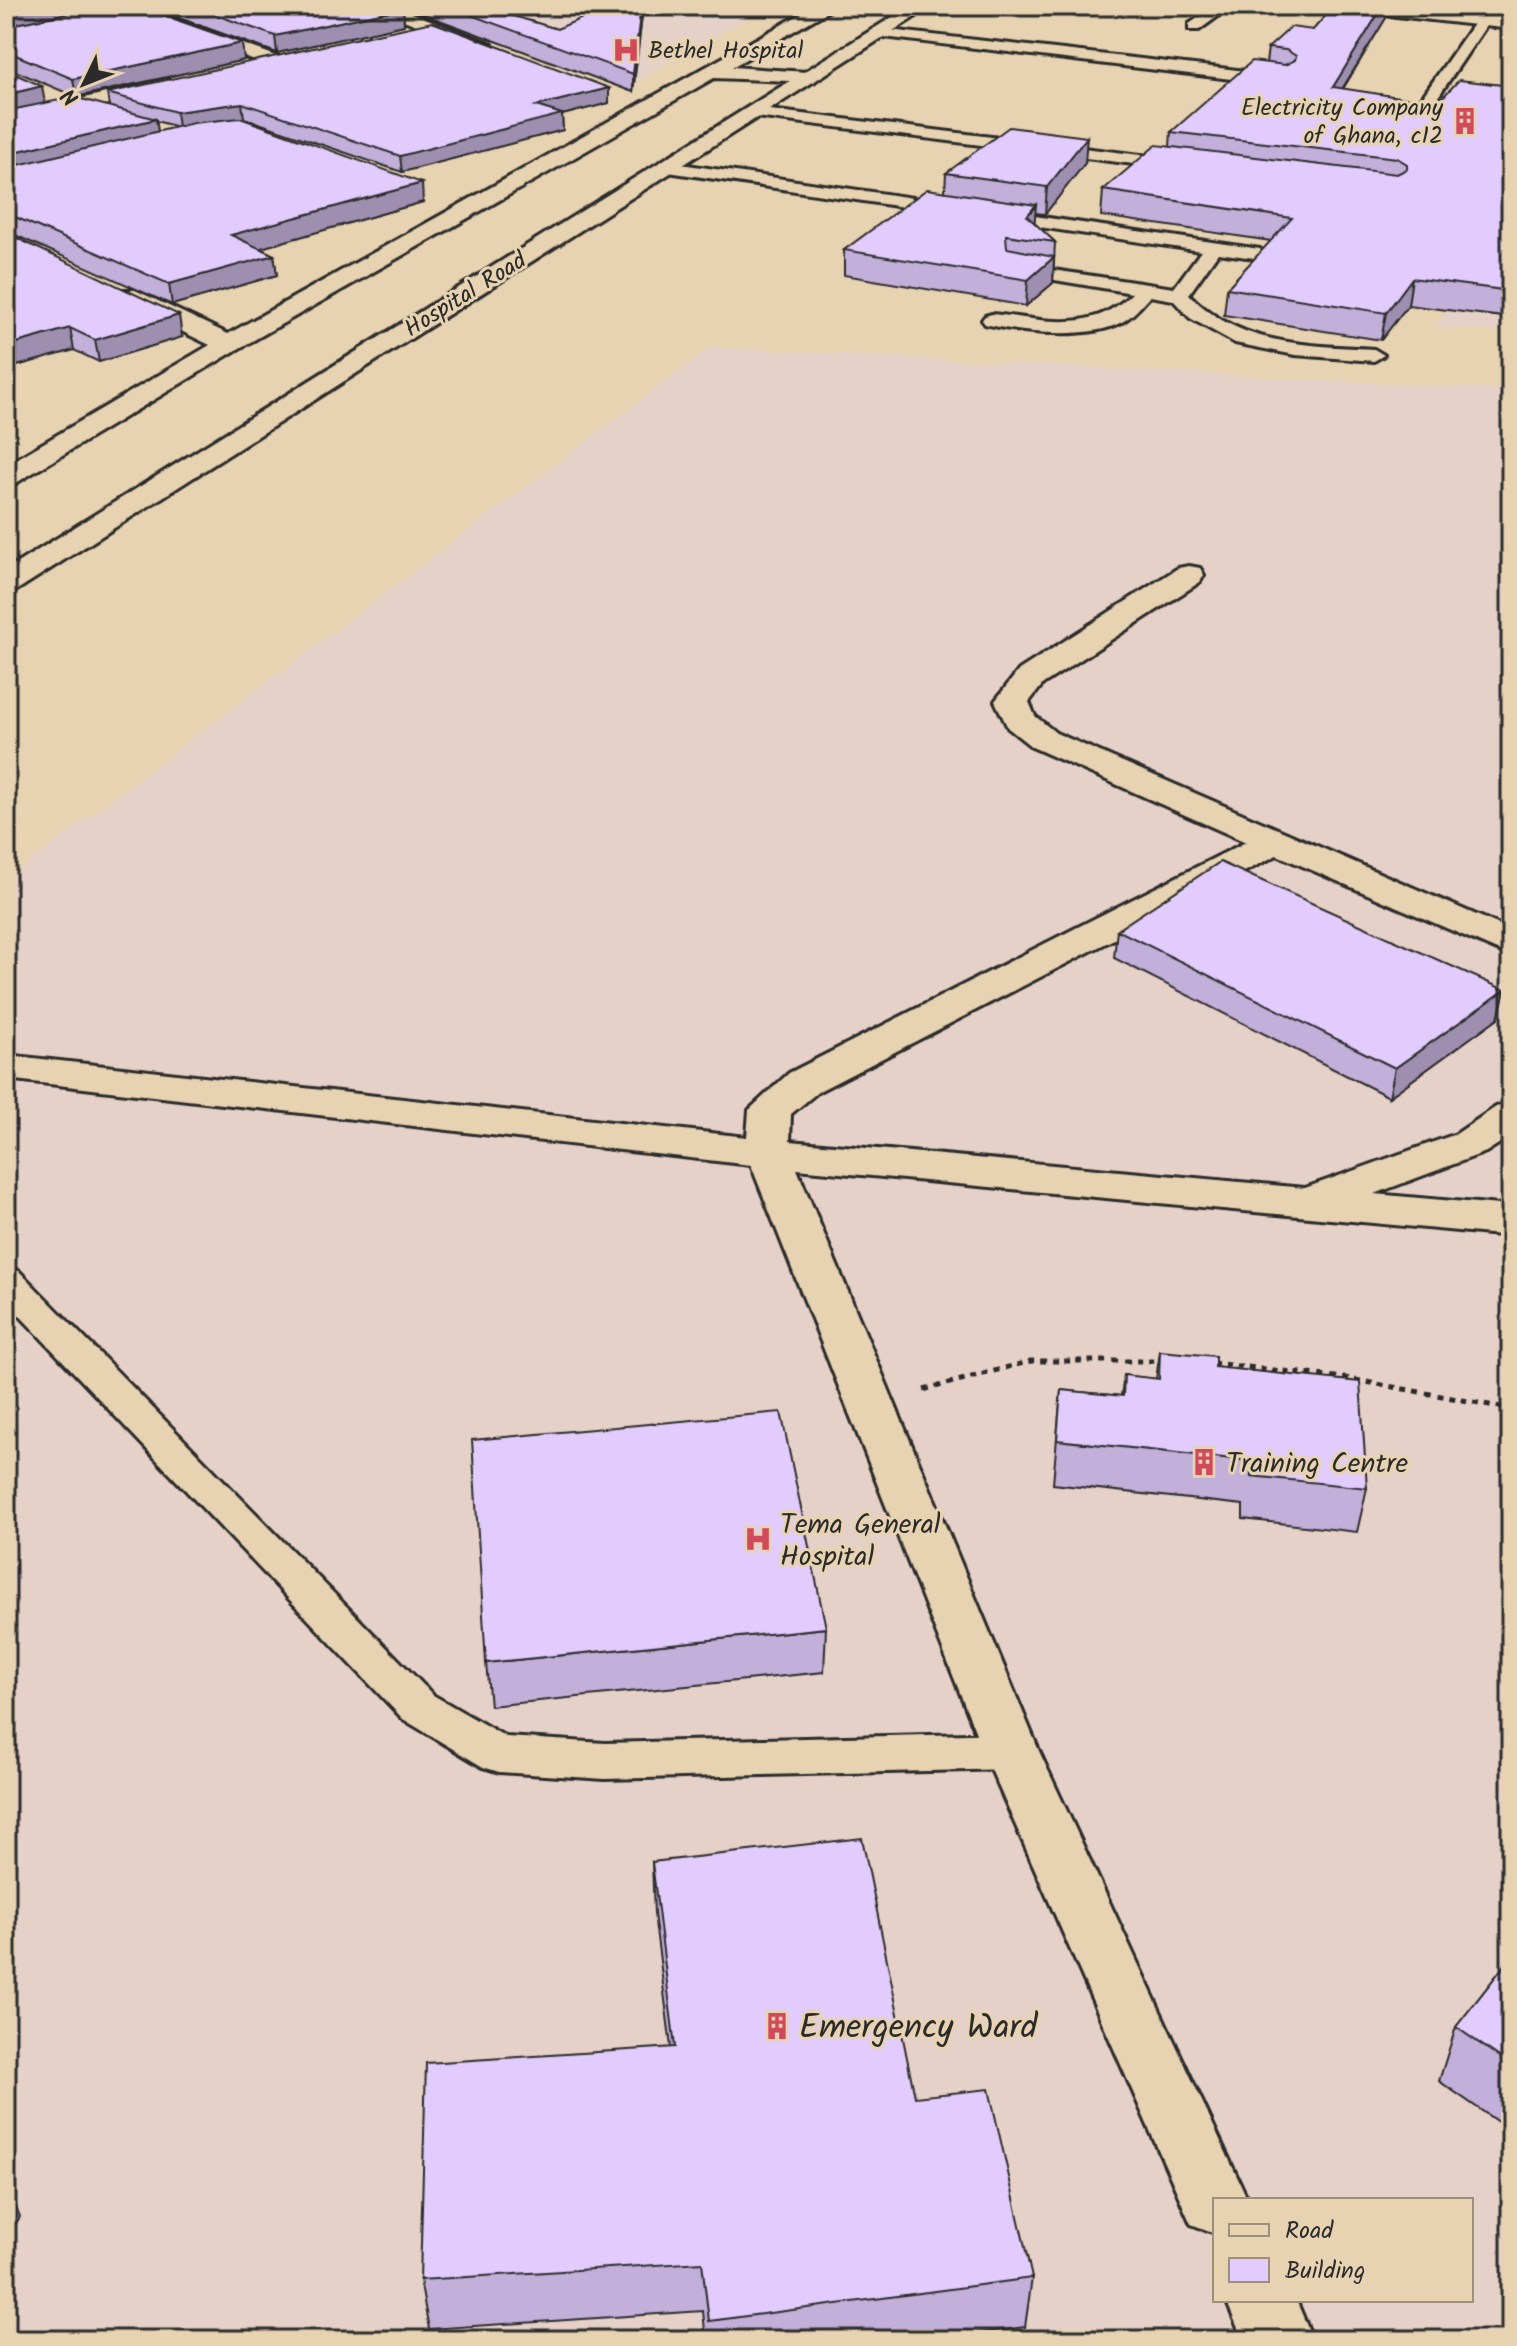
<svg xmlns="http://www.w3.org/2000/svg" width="1517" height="2346" font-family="Kalam,sans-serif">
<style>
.built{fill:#e6d1c8;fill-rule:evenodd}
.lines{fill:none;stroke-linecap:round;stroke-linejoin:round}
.lane-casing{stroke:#2b2b2b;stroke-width:6}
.street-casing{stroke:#2b2b2b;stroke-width:6}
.secondary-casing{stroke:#2b2b2b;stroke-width:6}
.path{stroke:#2b2b2b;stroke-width:5;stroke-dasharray:6 6;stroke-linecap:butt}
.lane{fill:#e7d3b1;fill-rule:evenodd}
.street{fill:#e7d3b1;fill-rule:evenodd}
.secondary{fill:#e7d3b1;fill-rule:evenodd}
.wall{fill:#c2afda;stroke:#2b2b2b;stroke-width:2;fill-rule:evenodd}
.shaded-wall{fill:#9e8fb1;stroke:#2b2b2b;stroke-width:2}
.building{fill:#e2ccfd;stroke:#2b2b2b;stroke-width:2}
.labels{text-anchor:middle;stroke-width:6;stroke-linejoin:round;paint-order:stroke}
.far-poi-label{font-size:24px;fill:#2b2b2b;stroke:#e7d3b1;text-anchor:start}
.far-street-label{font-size:24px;fill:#2b2b2b;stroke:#e7d3b1}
.poi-label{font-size:28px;fill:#2b2b2b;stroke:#e7d3b1;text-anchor:start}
.near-poi-label{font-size:34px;fill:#2b2b2b;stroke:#e7d3b1;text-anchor:start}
</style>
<rect width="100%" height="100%" fill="#e7d3b1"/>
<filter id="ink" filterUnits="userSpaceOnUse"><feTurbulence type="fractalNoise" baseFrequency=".0125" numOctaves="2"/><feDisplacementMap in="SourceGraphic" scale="16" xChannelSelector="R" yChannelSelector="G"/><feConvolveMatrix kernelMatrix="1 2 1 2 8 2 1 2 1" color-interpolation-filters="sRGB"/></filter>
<g filter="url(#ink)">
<path class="built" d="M445,6H768L636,81L486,19Z
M1511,214V332L1435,328Z
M711,347L1511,390V2340H6V879ZM1215,2200H1471V2300H1215Z"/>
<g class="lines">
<g class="lane-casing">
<path id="lane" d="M1216,6H1232L1199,30H1189V24Z
M1478,17L1490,20L1421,122H1409L1407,119Z
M880,29L1281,75L1289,80L1281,85L875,36V30Z
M753,108L1182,160L1190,165L1182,170L747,116L745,113Z
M667,162L1260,249L1263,253L1254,258L1218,253L1189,294C1238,346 1307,345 1374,349L1384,355L1374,361L1295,355L1235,343L1190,318L1173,300L1150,296C1142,305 1133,316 1122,322C1089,340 1021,333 985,324L982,320L985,316L992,314C1045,319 1091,335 1132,293L1013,273L1006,271V263L1174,288L1201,251L661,171V163Z
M6,1267L19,1271L433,1695L506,1737L605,1743L1011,1733L1027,1738L1033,1751L1027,1764L1011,1769L605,1779L499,1772L483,1767L403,1719L6,1301Z"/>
</g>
<g class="street-casing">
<path id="street" d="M112,6H138L279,57L282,61L272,67L265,65Z
M368,6H394L492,44L489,48H475Z
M815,6H837L732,67L807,72L817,78L814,82L714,78L238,349L16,483L6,486V465L210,345L117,300L114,295L117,290H135L228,334Z
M167,79L177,85L174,89L6,128V116Z
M1189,566L1200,568L1204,575L1200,582L1043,684L1029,702L1035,716L1056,733L1511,930V956L1277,855L819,1091L791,1114L790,1141L1305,1188L1456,1134L1496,1107L1511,1103V1136L1486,1152L1374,1194L1511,1206V1236L797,1169L1039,1751L1248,2200H1215V2233L1191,2224L983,1751L751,1165L6,1079V1055L747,1137L749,1110L789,1073L1246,842L1032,747L1008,728L995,701L1019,670L1178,568Z
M1226,2300H1296L1313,2340H1243Z"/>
</g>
<g class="secondary-casing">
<path id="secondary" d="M910,6H932L17,590L6,592V570Z
M1343,6H1403L1511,17V29L1352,11Z"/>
</g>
<path class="path" d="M1212,1363L1345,1378L1511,1409
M924,1390L1031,1361H1162"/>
<use href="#lane" class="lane"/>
<use href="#street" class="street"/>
<use href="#secondary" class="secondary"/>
</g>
<path class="wall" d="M6,6H98L26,22L244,60L76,97L6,67Z
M146,6H398L403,8L404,25L277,53Z
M402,6H480L557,29L643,6L633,92Z
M1334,6H1388L1386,18L1343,89L1425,101L1440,100L1511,86V318L1408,305L1381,340L1224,315L1227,288L1271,241L1101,216L1103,190L1170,147L1171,132L1266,63L1268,48L1313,30Z
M6,70L45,103L109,106L107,93L609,88V103L562,115L563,130L402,172L244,118L423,202L260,248L274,255L277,275L172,305L6,231ZM156,121L178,127L158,132Z
M1085,163L1045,214L1035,213L1034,223L1055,242L1053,283L1026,306L844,275V250L945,191L946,173Z
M6,233L182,337L99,362L74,350L6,369Z
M1117,930L1505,990L1498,1018L1389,1097L1114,958Z
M1160,1351L1215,1367L1367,1488L1357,1532L1243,1519V1505L1053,1484L1061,1390L1121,1396L1124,1375L1156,1379Z
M826,1628L824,1672L490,1706L486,1663Z
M652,1862L915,2097L1032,2278L1025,2327L928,2340H706L703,2311L429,2329L420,2280L671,2047L654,1914Z
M1511,1957V2131L1439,2081L1456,2027Z"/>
<path class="shaded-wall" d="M20,6H98L6,27V9Z
M641,6H643V8L633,92V74Z
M1383,6H1388L1386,18L1329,110L1333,87Z
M403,8L404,25L277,53L275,36Z
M242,43L244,60L76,97L73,79Z
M42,86L45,104L6,114V95Z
M609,88V103L562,115L563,130L402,172L400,156L536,106Z
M242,103L244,118L178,127L176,112Z
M156,119L159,138L14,166V152Z
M1087,137L1085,163L1045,214L1047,187Z
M422,183L423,202L233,256L231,235Z
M1036,205L1034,229L1027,216Z
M274,255L277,275L172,305L169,284Z
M1054,257L1053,283L1026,306L1028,280Z
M1412,278L1408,305L1381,340L1386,313Z
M179,315L182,337L99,362L95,340Z
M70,328L74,350L6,369V346Z
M1505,990L1498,1018L1389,1097L1395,1068Z
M6,2179L20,2217L6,2239Z"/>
<path class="building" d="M6,6H20L6,9Z
M103,6H137L242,43L73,79L6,51V26Z
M191,6H398L403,8L275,36Z
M446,6H480L557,29L610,6H641L633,74Z
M1334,6H1383L1333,87L1425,101L1440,100L1459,80L1511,86V291L1412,278L1386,313L1227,288L1292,218L1103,190L1156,145L1397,174L1407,169V164L1397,158L1171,132L1252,61L1285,65L1295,60L1296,56L1286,50L1268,48L1291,27L1313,30Z
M432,22L609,88L536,106L562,114L400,156L242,103L176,112L107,93Z
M6,70L42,86L6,95Z
M74,97L156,119L14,152V166L193,123L240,118L422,183L231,235L274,255L169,284L6,213V111Z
M1009,127L1087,137L1047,187L946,173Z
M927,189L1036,205L1027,216L1055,242L1006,235L1007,248L1054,257L1028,280L844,250Z
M6,233L179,315L95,340L70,328L6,346Z
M1220,862L1505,990L1395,1068L1117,930Z
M1160,1351L1215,1356V1367L1360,1382L1367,1488L1251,1476V1461L1057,1440L1061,1390L1123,1396L1124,1375L1159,1379Z
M781,1412L826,1628L486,1663L472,1440Z
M862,1838L915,2097L989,2089L1032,2278L709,2321L702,2262L420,2280L426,2063L675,2047L652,1862Z
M1511,1957V2065L1456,2027Z"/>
</g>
<defs>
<g id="hospital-bare" transform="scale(2.16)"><path d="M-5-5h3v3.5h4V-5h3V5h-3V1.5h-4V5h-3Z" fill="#d1495b" stroke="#e7d3b1" stroke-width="2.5" paint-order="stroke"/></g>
<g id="building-bare" transform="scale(2.16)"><path d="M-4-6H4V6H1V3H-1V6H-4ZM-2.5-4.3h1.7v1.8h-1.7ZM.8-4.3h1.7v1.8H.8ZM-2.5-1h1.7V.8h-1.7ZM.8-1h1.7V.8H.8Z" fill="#d1495b" stroke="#e7d3b1" stroke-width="2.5" paint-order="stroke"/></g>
</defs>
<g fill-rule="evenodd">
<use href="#hospital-bare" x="626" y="50"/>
<use href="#building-bare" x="1465" y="121"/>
<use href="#building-bare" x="1204" y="1462"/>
<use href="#hospital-bare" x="758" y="1539"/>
<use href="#building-bare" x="777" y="2026"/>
</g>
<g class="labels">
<g class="far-poi-label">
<text x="648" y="58">Bethel Hospital</text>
<text x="1443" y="115" text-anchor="end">Electricity Company<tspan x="1443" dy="28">of Ghana, c12</tspan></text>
</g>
<g class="far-street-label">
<text transform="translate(465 294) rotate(-32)" y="8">Hospital Road</text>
</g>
<g class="poi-label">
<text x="1226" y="1472">Training Centre</text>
<text x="780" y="1533">Tema General<tspan x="780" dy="32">Hospital</tspan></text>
</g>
<g class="near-poi-label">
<text x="799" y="2038">Emergency Ward</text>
</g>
</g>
<rect width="1517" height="2346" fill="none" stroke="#e7d3b1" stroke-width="32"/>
<rect x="16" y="16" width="1485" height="2314" fill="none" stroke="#2b2b2b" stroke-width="3" filter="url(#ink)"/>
<rect x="1213" y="2198" width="260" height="104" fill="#e7d3b1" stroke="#9c907b" stroke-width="2"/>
<rect x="1229" y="2224" width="40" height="12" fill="#e7d3b1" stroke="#9c907b" stroke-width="2"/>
<text x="1285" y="2238" font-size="24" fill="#2b2b2b">Road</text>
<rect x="1229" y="2258" width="40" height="24" fill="#e2ccfd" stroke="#9c907b" stroke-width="2"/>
<text x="1285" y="2278" font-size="24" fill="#2b2b2b">Building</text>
<g transform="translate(84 84) rotate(227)" stroke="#e7d3b1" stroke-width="6" paint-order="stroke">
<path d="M0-6L14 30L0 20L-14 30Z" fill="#2b2b2b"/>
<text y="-12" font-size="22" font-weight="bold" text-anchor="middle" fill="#2b2b2b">N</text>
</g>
</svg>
